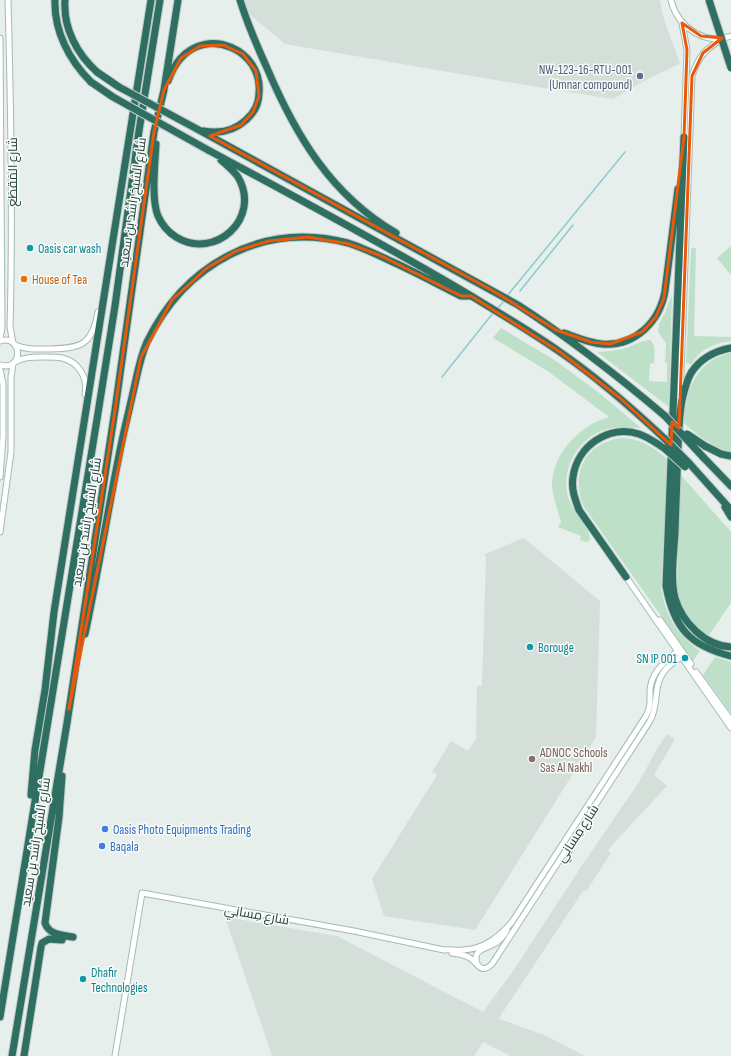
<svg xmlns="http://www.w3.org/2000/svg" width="731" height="1056" font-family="'Sofia Sans Condensed',Cairo,sans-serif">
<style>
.built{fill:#d4dfda}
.green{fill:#bfe0c8}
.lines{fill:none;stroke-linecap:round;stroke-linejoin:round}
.stream{stroke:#8ec9d4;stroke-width:1.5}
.secondary-casing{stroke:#a4bbb3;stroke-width:7}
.highway-casing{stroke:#c2cac8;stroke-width:9}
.secondary{stroke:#fff;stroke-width:5}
.highway{stroke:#2f6f62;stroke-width:7}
.highway-bridge-casing{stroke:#c2cac8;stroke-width:9;stroke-linecap:butt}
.highway-bridge{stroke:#2f6f62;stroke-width:7}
.marked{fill:none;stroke:#e8590c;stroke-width:3;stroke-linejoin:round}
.service-dot{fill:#5c6f8a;stroke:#f7fbf9;stroke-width:1.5}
.culture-dot{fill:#0f9aa8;stroke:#f7fbf9;stroke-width:1.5}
.food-dot{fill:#e8710a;stroke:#f7fbf9;stroke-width:1.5}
.education-dot{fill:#8d6e63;stroke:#f7fbf9;stroke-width:1.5}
.shop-dot{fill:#3f7fe0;stroke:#f7fbf9;stroke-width:1.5}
.labels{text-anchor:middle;stroke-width:3;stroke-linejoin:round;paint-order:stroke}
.service-label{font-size:13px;fill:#4e5e75;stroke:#f7fbf9;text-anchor:end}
.street-label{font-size:13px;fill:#24423a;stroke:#f7fbf9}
.culture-label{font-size:13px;fill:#0d838f;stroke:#f7fbf9;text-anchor:start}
.food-label{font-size:13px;fill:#c56008;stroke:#f7fbf9;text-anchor:start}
.education-label{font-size:13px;fill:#785e54;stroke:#f7fbf9;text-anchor:start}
.shop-label{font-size:13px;fill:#366cbe;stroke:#f7fbf9;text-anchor:start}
</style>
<rect width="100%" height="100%" fill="#e6efeb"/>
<path class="built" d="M245,0H660L663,16L680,64L651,77L613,99L525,85L285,44L248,13Z
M524,538L600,601L596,737L475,930L384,916L372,879L437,775L432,772L451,741L468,751L476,739L477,686H482L486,558L485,554Z
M667,734L675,739L654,775L667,786L613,844L608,851L611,853L587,890L583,891L499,1018L500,1019L544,1035L585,1056H511L483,1042L474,1056H272L225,917L337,936L483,1012L513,971L583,864L639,782L658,747Z"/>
<path class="green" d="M731,246V275L717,258Z
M691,248H696L694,336L731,337V341C716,343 699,349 692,364L686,363Z
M672,294L669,407L597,352C608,351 619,351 629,347C636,344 642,340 650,340C657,346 654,355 654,363L650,364L649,381L667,382V363H665L666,343L658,332L659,324L665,313Z
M501,328L556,361L598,392L641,428C627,427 614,426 601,431C576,441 561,471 568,497C572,511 591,529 590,540L586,542L580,540L581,536L558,527L561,522C558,511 553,498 552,486C552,459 570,437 592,424C597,421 604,419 609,417L549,372L493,338Z
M731,353V452C711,447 699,436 684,423C686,390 695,361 731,353Z
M620,438C639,438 653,446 668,460L661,588C665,615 677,635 700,651L693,661L584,507C570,475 584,444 620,438Z
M680,474L731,532V603L707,638C690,620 680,613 677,587Z
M715,657L731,662V713L703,675Z"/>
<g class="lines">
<path class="stream" d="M520,291L573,225
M507,296L625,152
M497,309L504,301
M442,377L493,313"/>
<g class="secondary-casing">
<path id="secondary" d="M8,0C11,109 13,218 10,327L13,343
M671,0C677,26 704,46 731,36
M682,23L687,50L684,137
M0,38L2,328L0,338
M0,341C23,334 24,372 0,365
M15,345C27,350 38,349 50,349C82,348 92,345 98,312
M15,362C24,357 33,357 43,357C49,357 56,357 62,358C79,362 88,378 85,394
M0,369L3,384V437L0,477
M680,398L692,76C699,55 705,50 723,38
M0,532L11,452V377L13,364
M626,577L731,728
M657,620H660L691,664
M696,672L731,720
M452,953C457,954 463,954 468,957C478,961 479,976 492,964L650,721C659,705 653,687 663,673C668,665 677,660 684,655
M477,963C472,949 486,949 494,944C500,941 504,936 507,930
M115,1056L142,893L354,931L444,950C450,949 457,951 463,950C484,949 499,937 512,922L646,716C651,707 650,700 650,691C651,671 666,661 680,649"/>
</g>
<g class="highway-casing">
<path id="highway" d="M55,0C54,31 69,60 91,82
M65,0C63,28 77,54 97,72
M240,0C247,23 257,46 267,68C296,136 331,195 396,233
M168,81C171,73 174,66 180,59C208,26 263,50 259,93C259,103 254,113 246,120C234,131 219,134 203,131
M197,129L518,305C569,338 618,376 665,416
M684,137L666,586C674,628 690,646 731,656
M156,144C155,163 151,199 158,216C162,225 168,232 176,237C215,261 262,218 238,177C233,170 227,165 221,160
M208,150C297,198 386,245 473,297C502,315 532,332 560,352C598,378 632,408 665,439
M564,333C576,337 589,343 602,344C635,347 660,321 665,291L678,189
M731,348C715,351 700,359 691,373C687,380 685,388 683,396C679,412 679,430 678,447C677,475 676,503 675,532C674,552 670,579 675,598C682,622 705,646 731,647
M705,446L721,454L731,456
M703,457L731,486
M689,463L731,510
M725,507L731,517
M626,577L579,510C575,499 571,489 573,477C577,446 609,424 639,434C648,437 656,443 664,448
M85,634C99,568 109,502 123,436C127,419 131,401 135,384C138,370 141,355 147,342C185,264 262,221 348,243C364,248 380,256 395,263C417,273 439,285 461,296H471
M62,776L59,817L45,923C49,935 62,935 73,937
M31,795L35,750L45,690L54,612L151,0
M0,1017L98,413L115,306L139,131L160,0
M12,1056L67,723L115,410L154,132L164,90L178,0
M24,1056L41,947L42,943L49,939L62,940"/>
</g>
<use href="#secondary" class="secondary"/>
<use href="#highway" class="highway"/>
<g class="highway-bridge-casing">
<path id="highway-bridge" d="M709,0L731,68
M97,72L119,87L197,129
M91,82L113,97L208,150
M665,416L703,457
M687,434L705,446
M665,439L689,463
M664,448L685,467"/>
</g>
<use href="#highway-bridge" class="highway-bridge"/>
</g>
<path class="marked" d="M682,23L701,36L722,38L703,53L692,76L679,428L672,422L671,445L620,398L560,352L471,296H461L379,255L349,244L308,237L269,241L236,251L207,268L172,300L141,357L69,709L115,410L154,132L164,90L181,58L200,46L223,45L243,54L256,71L259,96L253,112L241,125L210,136L495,292L556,330L591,342L610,344L642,332L656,317L664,298L684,137L687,50Z"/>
<circle class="service-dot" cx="640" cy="76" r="4"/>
<g class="culture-dot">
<circle cx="30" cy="248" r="4"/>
<circle cx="530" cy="647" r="4"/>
<circle cx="685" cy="658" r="4"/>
<circle cx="83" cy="979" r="4"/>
</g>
<circle class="food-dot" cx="24" cy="279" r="4"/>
<circle class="education-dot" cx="532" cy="759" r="4"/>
<g class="shop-dot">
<circle cx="105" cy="829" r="4"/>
<circle cx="102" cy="846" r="4"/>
</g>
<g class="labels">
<g class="service-label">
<text x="632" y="74">NW-123-16-RTU-001<tspan x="632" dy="15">(Umnar compound)</tspan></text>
</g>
<g class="street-label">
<text transform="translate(12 172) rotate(-90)" y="5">شارع المَقطَع</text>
<text transform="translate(132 202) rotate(-82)" y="5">شارع الشيخ راشد بن سعيد</text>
<text transform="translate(86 522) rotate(-81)" y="5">شارع الشيخ راشد بن سعيد</text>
<text transform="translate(577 833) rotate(-57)" y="5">شارع مِسانِي</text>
<text transform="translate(35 842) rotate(-81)" y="5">شارع الشيخ راشد بن سعيد</text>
<text transform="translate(257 914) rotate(10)" y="5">شارع مِسانِي</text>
</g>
<g class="culture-label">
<text x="38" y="253">Oasis car wash</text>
<text x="538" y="652">Borouge</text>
<text x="677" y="663" text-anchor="end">SN IP 001</text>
<text x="91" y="977">Dhafir<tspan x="91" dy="15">Technologies</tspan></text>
</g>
<g class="food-label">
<text x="32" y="284">House of Tea</text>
</g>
<g class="education-label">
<text x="540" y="757">ADNOC Schools<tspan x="540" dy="15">Sas Al Nakhl</tspan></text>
</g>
<g class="shop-label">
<text x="113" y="834">Oasis Photo Equipments Trading</text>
<text x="110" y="851">Baqala</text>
</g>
</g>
</svg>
